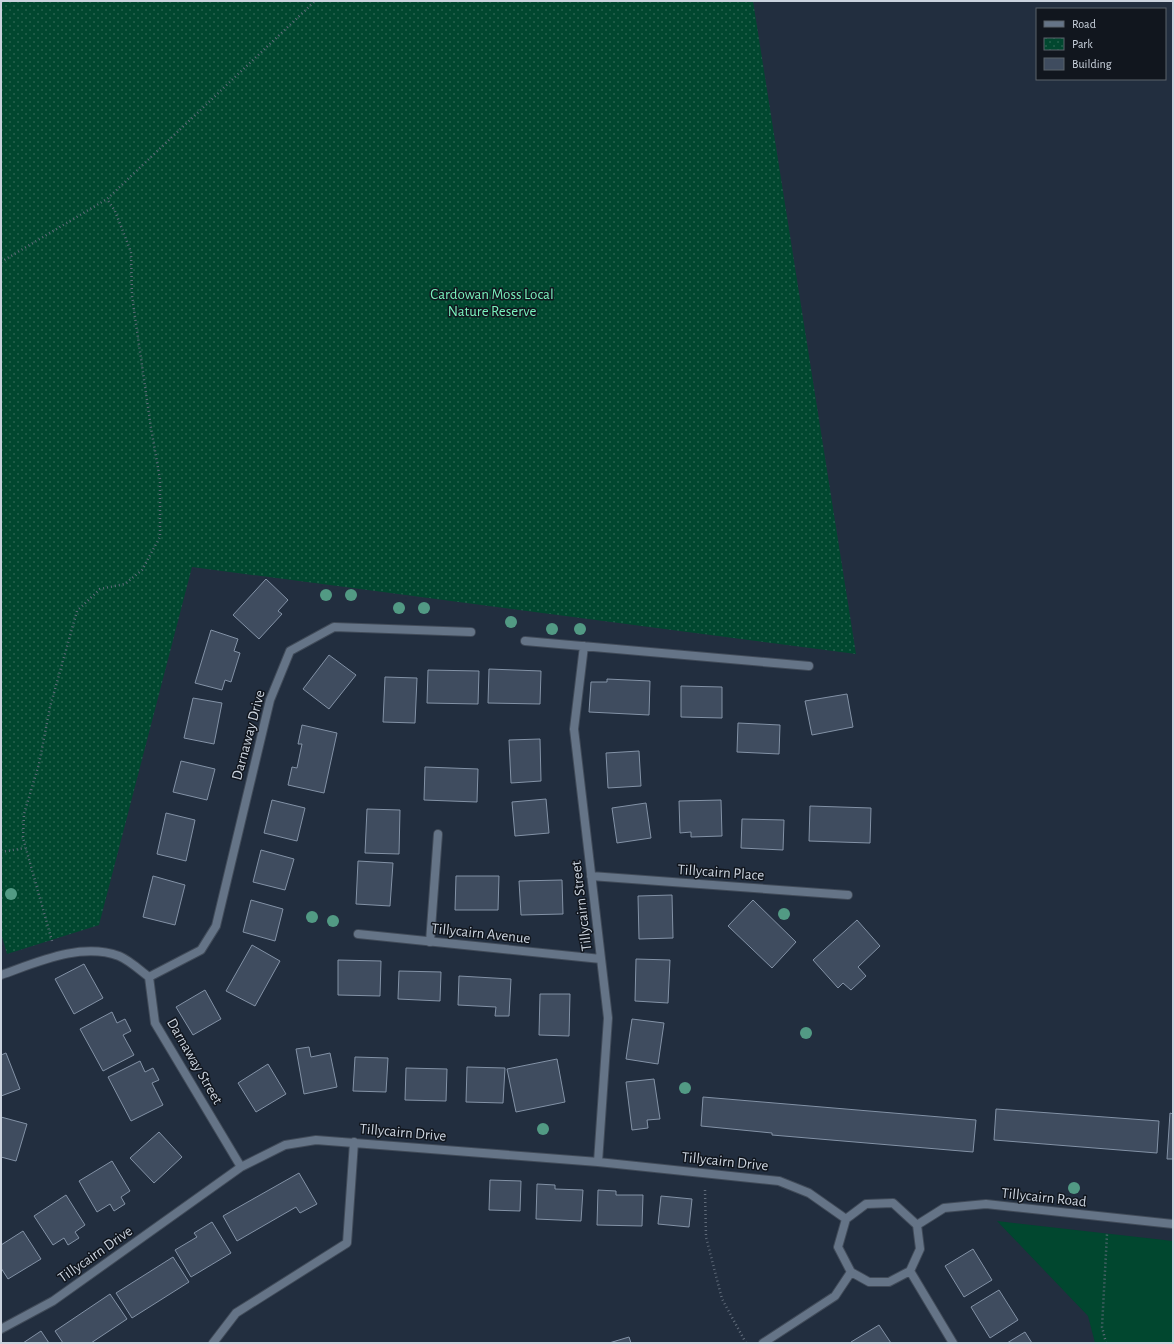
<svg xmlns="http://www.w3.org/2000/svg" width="1174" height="1344" font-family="'Alegreya Sans',sans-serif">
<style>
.grass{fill:#01472f}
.park{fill:url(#park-dots)}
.building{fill:#3f4c5f;stroke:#8392a6}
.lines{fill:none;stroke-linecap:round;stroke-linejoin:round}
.lane-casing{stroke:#414b59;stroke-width:10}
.street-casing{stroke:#414b59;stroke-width:10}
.path{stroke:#606b7a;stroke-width:2.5;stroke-dasharray:1 3;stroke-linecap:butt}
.lane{stroke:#657487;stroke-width:8}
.street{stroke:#657487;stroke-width:8}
.tree{fill:#529a84}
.labels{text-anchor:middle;stroke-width:3;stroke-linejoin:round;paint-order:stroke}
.park-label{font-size:15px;fill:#7af2bd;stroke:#11161e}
.street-label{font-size:15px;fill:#cbd3de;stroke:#11161e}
</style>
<defs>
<pattern id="park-dots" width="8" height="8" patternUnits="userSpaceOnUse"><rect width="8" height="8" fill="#01472f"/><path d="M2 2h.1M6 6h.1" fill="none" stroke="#25614d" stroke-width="1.8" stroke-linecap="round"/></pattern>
</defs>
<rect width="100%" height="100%" fill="#222e3f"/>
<path class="grass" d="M997,1221L1173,1241V1343H1095L1088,1316Z"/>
<path class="park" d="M1,1H753L856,654L192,567L99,925L7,954L1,933Z"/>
<path class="building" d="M266,579L288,600L278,611L282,614L259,639L233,615Z
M211,630L238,639L234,651L240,653L231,682L225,680L222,690L195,683Z
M329,655L356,675L329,709L303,689Z
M489,669L541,671L540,704L488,703Z
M428,670L479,671L478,704L427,703Z
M385,677L417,678L415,723L383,722Z
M607,679L650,681L649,715L589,712L591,682H607Z
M681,686L722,687V718L681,717Z
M847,694L853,727L812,735L805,701Z
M193,698L222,703L214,744L184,738Z
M738,723L780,725L779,754L737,752Z
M302,725L337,733L324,793L288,785L292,767L297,768L302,744H298Z
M540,739L541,781L511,783L509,740Z
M639,751L641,786L608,788L606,753Z
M181,761L215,769L207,800L173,792Z
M425,767L478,769L477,802L424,800Z
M546,799L549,833L515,836L512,802Z
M272,800L305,808L297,841L264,833Z
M721,800L722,836L691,837V832L680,833L679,801Z
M646,803L651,838L617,843L612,808Z
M810,806L871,808L870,843L809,841Z
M367,809L400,810L399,854L365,853Z
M166,813L195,820L186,861L157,854Z
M742,819L784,820L783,850L741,848Z
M261,850L294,859L285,890L253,882Z
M358,861L393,863L390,906L356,904Z
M153,876L185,885L175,925L143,917Z
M456,876H499L498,910H455Z
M562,880L563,914L521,915L519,881Z
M672,895L673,938L639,939L638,896Z
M251,900L283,909L275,941L243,932Z
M753,900L796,942L772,968L728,926Z
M857,920L880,946L858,967L866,976L851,990L843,983L838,988L813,960Z
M252,945L280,961L255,1006L226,991Z
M636,959L670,960L668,1003L635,1001Z
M338,960L381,961L380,996L338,995Z
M84,964L103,998L74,1014L55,979Z
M399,971L441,972L440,1001L398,999Z
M459,976L511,979L509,1016H495L496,1007L458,1005Z
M205,990L221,1019L193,1035L176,1007Z
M540,994H570L569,1036L539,1035Z
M112,1012L117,1023L125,1019L131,1031L123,1035L134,1055L103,1071L80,1029Z
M632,1019L664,1023L658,1064L626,1059Z
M309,1047L311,1057L330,1053L337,1087L304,1094L296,1049Z
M6,1053L20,1089L1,1096V1055Z
M355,1057L388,1058L386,1092L353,1091Z
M557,1059L565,1102L516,1112L507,1069Z
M140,1061L145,1072L153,1068L159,1080L152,1083L163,1105L131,1121L108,1077Z
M268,1064L286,1094L256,1112L238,1083Z
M467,1067L505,1068L503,1103L466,1102Z
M406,1068L447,1069L446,1101L405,1100Z
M654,1079L660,1119L647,1120L648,1128L632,1130L626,1082Z
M703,1097L976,1120L973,1152L772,1135V1133L701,1126Z
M996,1109L1159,1121L1157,1153L994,1140Z
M1170,1113L1173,1114V1159H1167Z
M1,1117L27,1124L16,1161L1,1157Z
M159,1132L182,1157L154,1183L130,1158Z
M112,1161L130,1191L121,1197L125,1204L114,1211L110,1204L97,1212L79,1181Z
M299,1173L317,1204L300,1213L296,1207L237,1241L223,1216Z
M490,1180L521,1181L520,1211L489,1210Z
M537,1184L555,1185V1189L583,1190L581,1221L536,1219Z
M598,1190L616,1191V1195H643L642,1226L597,1225Z
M66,1195L85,1225L75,1232L79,1238L68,1245L64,1238L53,1245L34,1216Z
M661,1196L692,1199L689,1227L658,1224Z
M212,1222L231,1253L191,1277L175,1250L197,1237L194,1233Z
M23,1231L41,1259L8,1279L1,1268V1245Z
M973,1249L992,1280L964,1297L945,1266Z
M173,1257L189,1282L132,1318L116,1293Z
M999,1290L1018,1320L990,1338L971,1307Z
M110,1294L127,1319L91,1343H63L55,1331Z
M879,1325L891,1343H852L851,1342Z
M41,1331L49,1343H23Z
M1025,1332L1032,1343H1007Z
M629,1337L631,1343H609Z"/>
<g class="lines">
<g class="lane-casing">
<path id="lane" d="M430,942L438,834"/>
</g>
<g class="street-casing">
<path id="street" d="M525,641L809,666
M584,646L574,729L608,1018L598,1162
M591,876L848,895
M358,934L601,959
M1,975C38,962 81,942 119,956C129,960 141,971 149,977L155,1023L241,1167
M149,977L201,950L216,926L270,700L290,651L334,627L471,632
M893,1203L917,1225L920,1249L910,1271L889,1282H869L851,1272L838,1247L846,1219L866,1204Z
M917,1225L944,1208L986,1204L1173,1224
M910,1271L953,1343
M1,1329L53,1301L241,1167L285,1145L316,1140L598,1162L779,1181L809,1193L846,1219
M213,1343L236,1313L347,1243L354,1142
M763,1343L835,1296L851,1272"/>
</g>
<path class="path" d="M1,262L107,199L315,1
M1,852L25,848
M52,941L23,838L24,814L39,764L50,707L77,611L100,589L125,584L142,570L160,537V479L151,428L132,296L131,252L115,211L107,199
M705,1190L706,1237L722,1299L746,1343
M1106,1343L1102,1327L1107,1234"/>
<use href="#lane" class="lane"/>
<use href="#street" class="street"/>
</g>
<g class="tree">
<circle cx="326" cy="595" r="6"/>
<circle cx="351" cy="595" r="6"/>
<circle cx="399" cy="608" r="6"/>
<circle cx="424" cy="608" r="6"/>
<circle cx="511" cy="622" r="6"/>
<circle cx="552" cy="629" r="6"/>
<circle cx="580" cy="629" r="6"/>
<circle cx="11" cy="894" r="6"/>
<circle cx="784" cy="914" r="6"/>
<circle cx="312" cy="917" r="6"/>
<circle cx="333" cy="921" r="6"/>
<circle cx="806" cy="1033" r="6"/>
<circle cx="685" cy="1088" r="6"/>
<circle cx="543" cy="1129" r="6"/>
<circle cx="1074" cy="1188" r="6"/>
</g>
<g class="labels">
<g class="park-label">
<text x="492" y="299">Cardowan Moss Local<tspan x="492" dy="17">Nature Reserve</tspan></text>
</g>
<g class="street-label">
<text transform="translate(248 735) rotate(-75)" y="5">Darnaway Drive</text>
<text transform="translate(721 872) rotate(4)" y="5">Tillycairn Place</text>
<text transform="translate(581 906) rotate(-97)" y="5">Tillycairn Street</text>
<text transform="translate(481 933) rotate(6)" y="5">Tillycairn Avenue</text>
<text transform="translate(195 1061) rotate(60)" y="5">Darnaway Street</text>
<text transform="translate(403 1132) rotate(5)" y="5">Tillycairn Drive</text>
<text transform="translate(725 1161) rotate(6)" y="5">Tillycairn Drive</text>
<text transform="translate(1044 1197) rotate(6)" y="5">Tillycairn Road</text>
<text transform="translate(95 1254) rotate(-35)" y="5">Tillycairn Drive</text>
</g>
</g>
<rect width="1174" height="1344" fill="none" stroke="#cbd3de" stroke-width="4"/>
<rect x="1036" y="8" width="130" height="72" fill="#11161e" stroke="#5b626b"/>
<rect x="1044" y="21" width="20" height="6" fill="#657487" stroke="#5b626b"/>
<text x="1072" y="28" font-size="12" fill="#cbd3de">Road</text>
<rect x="1044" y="38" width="20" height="12" fill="url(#park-dots)" stroke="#5b626b"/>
<text x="1072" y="48" font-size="12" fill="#cbd3de">Park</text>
<rect x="1044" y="58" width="20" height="12" fill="#3f4c5f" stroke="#5b626b"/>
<text x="1072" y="68" font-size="12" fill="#cbd3de">Building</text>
</svg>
